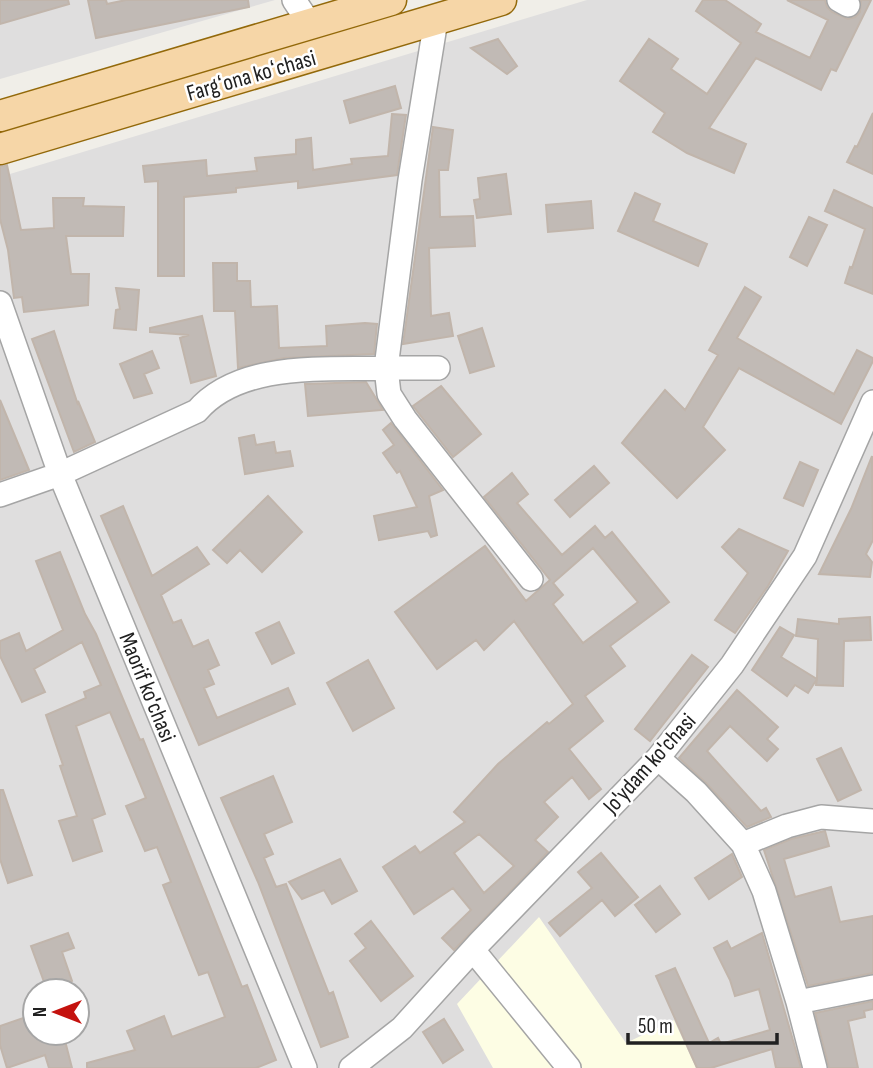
<svg xmlns="http://www.w3.org/2000/svg" width="873" height="1068" font-family="'Sofia Sans Condensed',sans-serif">
<style>
.residential{fill:#dfdede;fill-rule:evenodd}
.education{fill:#fdfde4}
.building{fill:#c1bab5;stroke:#c1b5ab;stroke-width:2;fill-rule:evenodd}
.lines{fill:none;stroke-linecap:round;stroke-linejoin:round}
.minor-casing{stroke:#a5a5a5;stroke-width:26}
.major-casing{stroke:#93690a;stroke-width:33}
.minor{stroke:#fff;stroke-width:23}
.major{stroke:#f6d6a7;stroke-width:30}
.labels{text-anchor:middle;stroke-width:5;stroke-linejoin:round;paint-order:stroke}
.street-label{font-size:23px;fill:#212121;stroke:#fff}
</style>
<rect width="100%" height="100%" fill="#f0eee8"/>
<path class="residential" d="M0,0H275L0,79Z
M587,0H873V1068H0V177ZM35,991H77V1033H35Z"/>
<path class="education" d="M539,917L626,1043L674,1020L696,1068H493L457,1004Z"/>
<path class="building" d="M0,0H68L69,4L0,24Z
M88,0H106L107,4L126,0H248L249,7L96,38Z
M703,0H725L761,24L756,32L810,58L828,20L787,0H825L827,7L832,12L848,19L855,17L860,12L861,0H871L836,71L831,69L821,90L756,58L709,128L746,144L734,173L687,153L653,132L665,113L620,81L649,39L678,59L671,69L707,94L741,43L696,11Z
M498,39L517,66L507,74L471,48Z
M395,86L401,108L350,123L344,101Z
M873,113V174L847,162L855,146L857,147Z
M392,114L406,115L397,175L298,188V181L236,188V192L184,197V276H158V181L145,182L143,166L206,160L207,176L257,171L255,158L296,154V140L311,138L313,170L352,164L351,159L388,156Z
M433,127L453,130L448,170H439L440,217L473,216L475,246L429,248L431,316L449,313L453,336L403,344Z
M7,165L21,230L54,228L53,198H84L83,206L124,207L123,236H66L71,274H89L88,305L24,312L22,297L14,298L8,250L0,219V166Z
M506,174L511,214L477,218L474,200L480,199L478,178Z
M834,190L873,208V294L845,283L850,267L852,268L865,229L825,211Z
M635,193L660,204L653,221L707,244L698,266L618,231Z
M591,201L593,228L548,232L546,205Z
M809,217L827,225L807,266L790,257Z
M213,263H237V281H250L251,307L277,306L279,348L327,346L326,326L365,323L377,324L374,354L284,358L238,368L235,311H214Z
M745,287L761,297L737,338L834,394L857,350L873,358V361L841,424L739,368L703,427L725,450L677,498L622,443L665,390L685,410L718,355L709,350Z
M116,288L139,290L136,330L114,328L116,310L120,309Z
M202,316L216,376L191,383L180,338L189,335L150,332V328Z
M482,328L494,366L470,373L458,336Z
M54,331L78,405V401L95,442L74,452L32,339Z
M152,351L159,368L144,374L152,393L134,398L120,364Z
M366,382L383,410L308,416L305,384Z
M441,386L481,434L453,457L413,406Z
M0,400L29,470L0,480Z
M391,423L443,490L429,496L437,535L431,537L428,531L379,540L374,516L417,507L400,471L397,473L383,453L394,445L383,430Z
M254,435L256,445L274,442L276,453L290,451L293,466L245,474L239,438Z
M872,456L873,540L866,554L872,562L870,577L819,574L851,509Z
M800,462L818,470L803,506L784,498Z
M594,466L609,483L570,517L555,500Z
M512,473L528,494L517,503L562,555L595,526L605,538L612,532L669,602L610,646L625,666L585,696L603,721L569,749L601,789L589,799L572,777L544,802L558,817L535,840L548,852L454,950L442,938L471,910L453,888L414,914L383,867L415,846L420,853L465,822L454,812L498,764L547,722L549,724L573,704L514,621L484,650L476,640L437,669L395,612L485,546L526,601L550,580L484,497ZM593,548L638,602L583,643L553,604L563,595L553,583ZM479,834L514,866L484,893L454,853Z
M268,496L302,532L262,572L240,550L227,563L213,550Z
M123,506L152,576L197,547L209,564L161,595L173,623L181,620L193,647L208,640L219,665L208,670L214,684L204,688L217,718L288,688L295,704L199,745L101,516Z
M739,529L788,551L768,586L735,633L715,620L748,573L722,547Z
M60,552L85,614L96,634L140,740L143,739L242,987L247,985L276,1060L256,1068H87V1063L135,1050L127,1031L164,1016L172,1037L225,1017L208,972L199,975L163,885L171,882L157,847L145,851L126,806L146,798L110,712L76,726L105,814L92,819L102,851L73,861L59,821L77,816L60,766L63,765L46,715L86,698L84,692L101,685L82,642L34,669L45,692L22,702L0,656V641L19,633L26,651L63,630L36,561Z
M870,617L871,640L844,641L843,686L816,685L817,679L808,693L795,685L787,696L752,670L780,627L794,635L781,657L817,679L818,639L796,636L798,619L839,624V619Z
M279,622L294,653L272,664L256,633Z
M692,655L708,667L650,741L635,729Z
M368,660L394,708L353,731L327,683Z
M737,690L778,727L767,739L778,749L767,761L730,726L707,751L761,811L766,808L771,817L747,827L706,783L679,758Z
M841,748L861,790L838,801L817,759Z
M273,776L292,822L264,834L273,854L264,858L276,887L286,884L329,994L333,992L348,1037L321,1047L258,882L221,798Z
M0,790H3L32,875L8,883L0,859Z
M825,831L829,846L784,859L795,897L831,887L840,922L873,916V973L808,986L764,850L791,839Z
M601,853L638,897L615,916L602,900L560,936L549,923L592,888L578,872Z
M732,854L742,877L709,899L695,878Z
M340,859L357,891L332,904L324,890L302,899L289,882Z
M660,886L680,914L656,932L635,905Z
M371,921L413,976L381,1001L350,961L366,948L355,934Z
M68,933L74,948L62,952L72,981L47,990L31,946Z
M762,933L801,1068H776L772,1049L711,1068H697L656,976L675,968L709,1043L718,1038L721,1044L770,1030L759,989L735,996L730,980L714,948L727,941L731,949Z
M873,1001V1009L864,1011L865,1017L848,1021L858,1068H829L815,1013Z
M35,1014V1033H63L72,1068H49L45,1055L7,1068L0,1045V1026Z
M444,1019L463,1050L443,1063L423,1032Z"/>
<g class="lines">
<g class="minor-casing">
<path id="minor" d="M294,0L310,24
M839,0L848,5
M0,303L60,474L305,1068
M438,368H386L389,394L405,419L531,579
M0,495L60,474L197,411C240,361 326,370 386,368L410,180L436,20
M658,758L696,792L743,844L764,891L798,1002
M743,844L787,826L821,817L873,821
M473,950L569,1068
M351,1068L402,1028L480,942L658,758L732,665L805,556L873,402
M815,1068L798,1002L873,987"/>
</g>
<g class="major-casing">
<path id="major" d="M0,116L391,0
M0,149L501,0"/>
</g>
<use href="#minor" class="minor"/>
<use href="#major" class="major"/>
</g>
<g class="labels">
<g class="street-label">
<text transform="translate(251 75) rotate(-16)" y="8">Fargʻona koʻchasi</text>
<text transform="translate(148 687) rotate(68)" y="8">Maorif ko'chasi</text>
<text transform="translate(649 763) rotate(-48)" y="8">Jo'ydam ko'chasi</text>
</g>
</g>
<g transform="translate(56 1012) rotate(270)"><circle r="33" fill="#ffffff" stroke="#a6a6a6" stroke-width="2"/>
<path d="M0-5L12 26L0 18L-12 26Z" fill="#c4120e"/>
<text y="-10" font-size="19" font-weight="bold" text-anchor="middle" fill="#212121">N</text>
</g>
<path d="M628 1033v10h149v-10" fill="none" stroke="#212121" stroke-width="3.5"/>
<text x="638" y="1033" font-size="21" fill="#212121" stroke="#ffffff" stroke-width="5" paint-order="stroke">50 m</text>
</svg>
